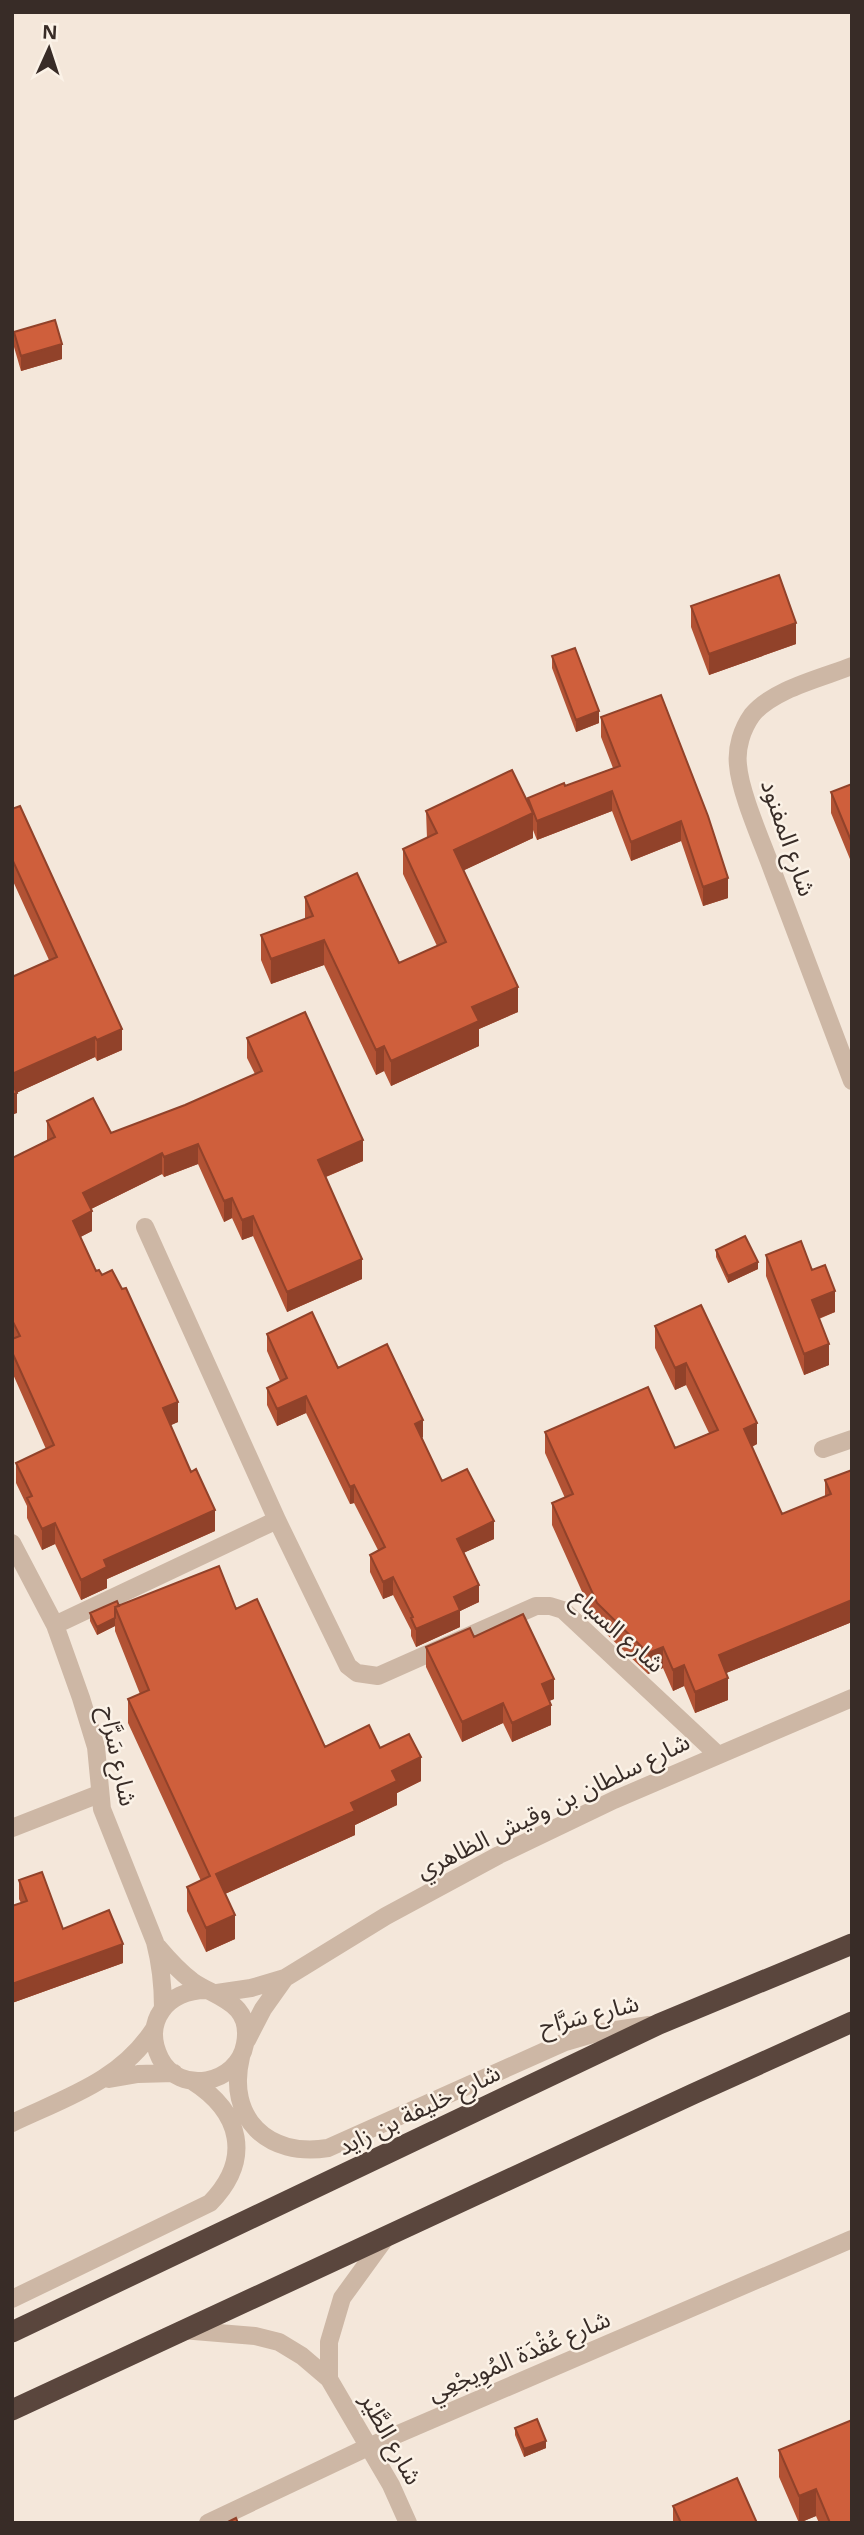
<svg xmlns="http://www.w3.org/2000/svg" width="864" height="2535" font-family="'Open Sans','Noto Sans Arabic',sans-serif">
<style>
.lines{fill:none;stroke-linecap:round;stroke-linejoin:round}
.minor{stroke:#cdb7a5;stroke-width:18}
.highway{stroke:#5a463d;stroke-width:21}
.wall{fill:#b25234}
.shaded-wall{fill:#91422a}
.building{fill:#cf5f3c;stroke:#91422a;stroke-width:2}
.labels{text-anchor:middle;stroke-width:5;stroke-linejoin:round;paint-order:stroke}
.street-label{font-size:24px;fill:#382c27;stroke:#fbf2e7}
</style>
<rect width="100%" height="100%" fill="#f4e7da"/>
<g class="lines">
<path class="minor" d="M852,666C822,678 773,689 752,715C742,729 736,748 738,765C740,793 763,844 773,872C799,942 826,1011 852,1081
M145,1227L277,1520L348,1666L357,1673L378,1676L536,1606H550L563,1610L717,1754
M823,1449L852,1439
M12,1543L55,1625L81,1698L96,1747L102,1809L155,1942C161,1965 163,1985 163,2008
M55,1625L277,1520
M12,1828L99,1794
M158,1947C168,1959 179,1971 192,1981C216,1998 253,2002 245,2044C238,2084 179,2096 160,2058C142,2021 168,1990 206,1990
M217,1993L251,1988L285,1978L386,1916L499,1855L614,1800L852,1698
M247,2040L263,2009L285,1978
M241,2057C226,2118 268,2158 328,2148L565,2042L596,2033L649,2025
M109,2079L138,2074L174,2073
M12,2123C67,2097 120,2081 154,2029
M12,2299L210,2203C253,2159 241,2112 192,2081
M182,2330L255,2336L279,2342L302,2356L329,2379L391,2485L408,2523
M329,2379V2342L342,2298L387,2236
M208,2523L368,2447L852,2239"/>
<path class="highway" d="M12,2332L659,2024L852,1944
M12,2410L693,2094L852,2022"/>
</g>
<path class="wall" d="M14,332L62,359L21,371L14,347Z
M691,606L796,644L709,675L691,627Z
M552,656L599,723L576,732L552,668Z
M661,695L728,898L703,906L681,841L631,861L612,811L537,840L533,830V838L464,870L518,1012L479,1029V1046L391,1086L384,1071L376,1075L324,965L271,984L261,960V935L305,919V897L399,963L437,946L403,874V849L427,838L426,811L528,802V798L565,786L613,768L601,737V717Z
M852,784V864L831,813V792Z
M12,809L122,1050L97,1061L95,1057L16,1093L17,1113L12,977L49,960L12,879Z
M247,1038L363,1161L326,1177L362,1279L287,1312L253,1236L242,1240L232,1218L224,1222L198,1164L164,1177L162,1174L91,1209L92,1231L80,1237L96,1271L178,1422L170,1425L215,1531L107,1579V1588L81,1600L55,1544L42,1550L27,1518V1506L16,1483V1463L46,1449L12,1372V1158L47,1141V1121L111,1133L185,1105L255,1074L247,1058Z
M716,1250L758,1269L728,1283L716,1257Z
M766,1255L812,1270L835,1312L819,1319L829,1365L804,1375L766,1276Z
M655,1326L757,1444L752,1447L782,1514L825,1496V1480L852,1470V1622L726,1673L728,1700L695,1713L684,1686L673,1691L663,1668L648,1674L597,1625L552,1525V1503L565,1498L545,1453V1432L675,1448L709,1433L686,1385L675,1390L655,1348Z
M267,1334L338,1368L423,1437L422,1438L442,1481L494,1539L463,1553L479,1602L460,1611V1627L416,1647L411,1636V1630L393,1595L383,1599L370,1572V1555L378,1550L354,1503L350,1504L306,1413L277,1426L267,1405V1388L280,1381L267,1351Z
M119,1606L236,1609L325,1747L380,1748L421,1781L397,1793V1805L355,1825V1835L225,1894L235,1939L206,1952L187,1911V1887L201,1881L128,1723V1699L140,1694L115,1631V1626L97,1635L90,1621V1613Z
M474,1637L554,1699L549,1701L551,1725L512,1742L503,1723L462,1742L426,1667V1647Z
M42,1872L63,1929L109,1910L123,1944V1963L12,2003V1906L21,1903L19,1899V1880Z
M515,2428L546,2448L524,2457L515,2435Z
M779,2450L852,2523H819L816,2516L799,2523L779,2477Z
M673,2506L757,2523H673Z"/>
<path class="shaded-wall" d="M62,344V359L21,371V356Z
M796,623V644L709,675V654Z
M599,711V723L576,732V720Z
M612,791V811L537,840V821Z
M533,813V838L454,875V850Z
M681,821V841L631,861V842Z
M728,878V898L703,906V887Z
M324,940V965L271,984V959Z
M518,987V1012L479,1029V1046L391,1086V1061L472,1007Z
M122,1029V1050L97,1061V1040Z
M95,1037V1057L12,1095V1074Z
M384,1046V1071L376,1075V1050Z
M17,1093V1113L12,1115V1095Z
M363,1140V1161L318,1180V1160Z
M198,1144V1164L164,1177V1157Z
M162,1153V1174L83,1213V1193Z
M232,1198V1218L224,1222V1201Z
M92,1211V1231L73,1241V1221Z
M253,1216V1236L242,1240V1220Z
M362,1259V1279L287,1312V1292Z
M758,1262V1269L728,1283V1276Z
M835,1291V1312L812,1321V1300Z
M829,1344V1365L804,1375V1354Z
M686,1363V1385L675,1390V1368Z
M306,1396V1413L277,1426V1409Z
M178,1402V1422L163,1429V1408Z
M423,1420V1437L415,1441V1424Z
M757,1423V1444L744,1450V1429Z
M354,1485V1503L350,1504V1487Z
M215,1510V1531L107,1579V1588L81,1600V1580L104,1560Z
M494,1521V1539L457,1556V1539Z
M55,1523V1544L42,1550V1529Z
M393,1577V1595L383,1599V1582Z
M479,1585V1602L460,1611V1627L416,1647V1629L454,1597Z
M852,1600V1622L719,1676V1655Z
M115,1618V1626L97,1635V1627Z
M663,1647V1668L648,1674V1653Z
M684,1665V1686L673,1691V1670Z
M728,1678V1700L695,1713V1692Z
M554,1679V1699L542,1704V1684Z
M503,1703V1723L462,1742V1722Z
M551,1705V1725L512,1742V1723Z
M421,1757V1781L397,1793V1805L355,1825V1835L216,1898V1874L351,1803L392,1771Z
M235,1915V1939L206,1952V1928Z
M123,1944V1963L12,2003V1984Z
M546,2441V2448L524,2457V2449Z
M816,2489V2516L799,2523V2496Z"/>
<path class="building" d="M55,320L62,344L21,356L14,332Z
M779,575L796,623L709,654L691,606Z
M575,648L599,711L576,720L552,656Z
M661,695L708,816L728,878L703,887L681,821L631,842L612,791L537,821L528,798L564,783L565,786L620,766L601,717Z
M512,770L533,813L454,850L518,987L472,1007L479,1021L391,1061L384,1046L376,1050L324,940L271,959L261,935L313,916L305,897L357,873L399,963L446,942L403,849L437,833L426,811Z
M852,784V843L831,792Z
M20,806L122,1029L97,1040L95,1037L12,1074V977L57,957L12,859V809Z
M305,1012L363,1140L318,1160L362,1259L287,1292L253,1216L242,1220L232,1198L224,1201L198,1144L164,1157L162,1153L83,1193L92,1211L73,1221L96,1271L99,1270L102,1275L112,1270L122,1289L126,1288L178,1402L163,1408L191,1472L196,1469L215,1510L104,1560L107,1567L81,1580L55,1523L42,1529L27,1498L32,1496L16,1463L54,1445L12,1352V1339L20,1336L12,1320V1158L55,1137L47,1121L93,1098L111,1133L185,1105L262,1071L247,1038Z
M12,1084L17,1093L12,1095Z
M745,1236L758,1262L728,1276L716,1250Z
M801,1241L812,1270L825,1265L835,1291L812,1300L829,1344L804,1354L766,1255Z
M701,1305L757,1423L744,1429L782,1514L831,1494L825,1480L852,1470V1600L719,1655L728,1678L695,1692L684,1665L673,1670L663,1647L648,1653L597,1603L552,1503L573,1494L545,1432L648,1387L675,1448L718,1430L686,1363L675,1368L655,1326Z
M312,1312L338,1368L387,1344L423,1420L415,1424L442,1481L467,1469L494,1521L457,1539L479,1585L454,1597L460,1610L416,1629L411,1618L413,1617L393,1577L383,1582L370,1555L385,1547L354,1485L350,1487L306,1396L277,1409L267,1388L287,1378L267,1334Z
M219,1566L236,1609L257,1599L325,1747L369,1725L380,1748L409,1734L421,1757L392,1771L397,1781L351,1803L355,1811L216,1874L235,1915L206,1928L187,1887L210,1876L128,1699L149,1690L115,1607Z
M117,1601L119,1606L115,1607V1618L97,1627L90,1613Z
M523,1614L554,1679L542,1684L551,1705L512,1723L503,1703L462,1722L426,1647L470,1628L474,1637Z
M42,1872L63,1929L109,1910L123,1944L12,1984V1906L27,1901L19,1880Z
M537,2419L546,2441L524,2449L515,2428Z
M852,2420V2523H830L816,2489L799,2496L779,2450Z
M737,2478L757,2523H681L673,2506Z
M236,2518L238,2523H226Z"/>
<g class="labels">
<g class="street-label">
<text transform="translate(788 838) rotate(71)" y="8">شارع المفنود</text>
<text transform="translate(618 1631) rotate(41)" y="8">شارع السباع</text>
<text transform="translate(118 1756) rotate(78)" y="8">شارع سَرَّاح</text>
<text transform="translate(553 1806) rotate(-26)" y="8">شارع سلطان بن وقيش الظاهري</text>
<text transform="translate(589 2015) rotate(-14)" y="8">شارع سَرَّاح</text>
<text transform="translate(419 2110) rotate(-26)" y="8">شارع خليفة بن زايد</text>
<text transform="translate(519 2356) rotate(-23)" y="8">شارع عُقْدَة المُوِيجْعِي</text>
<text transform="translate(391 2439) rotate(61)" y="8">شارع الطَّيْر</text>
</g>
</g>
<rect width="864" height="2535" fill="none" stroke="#382c27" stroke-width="28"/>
<g transform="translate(49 49) rotate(3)" stroke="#fbf2e7" stroke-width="5" paint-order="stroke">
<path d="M0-5L12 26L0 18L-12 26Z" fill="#382c27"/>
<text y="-10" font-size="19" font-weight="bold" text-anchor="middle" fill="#382c27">N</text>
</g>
</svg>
